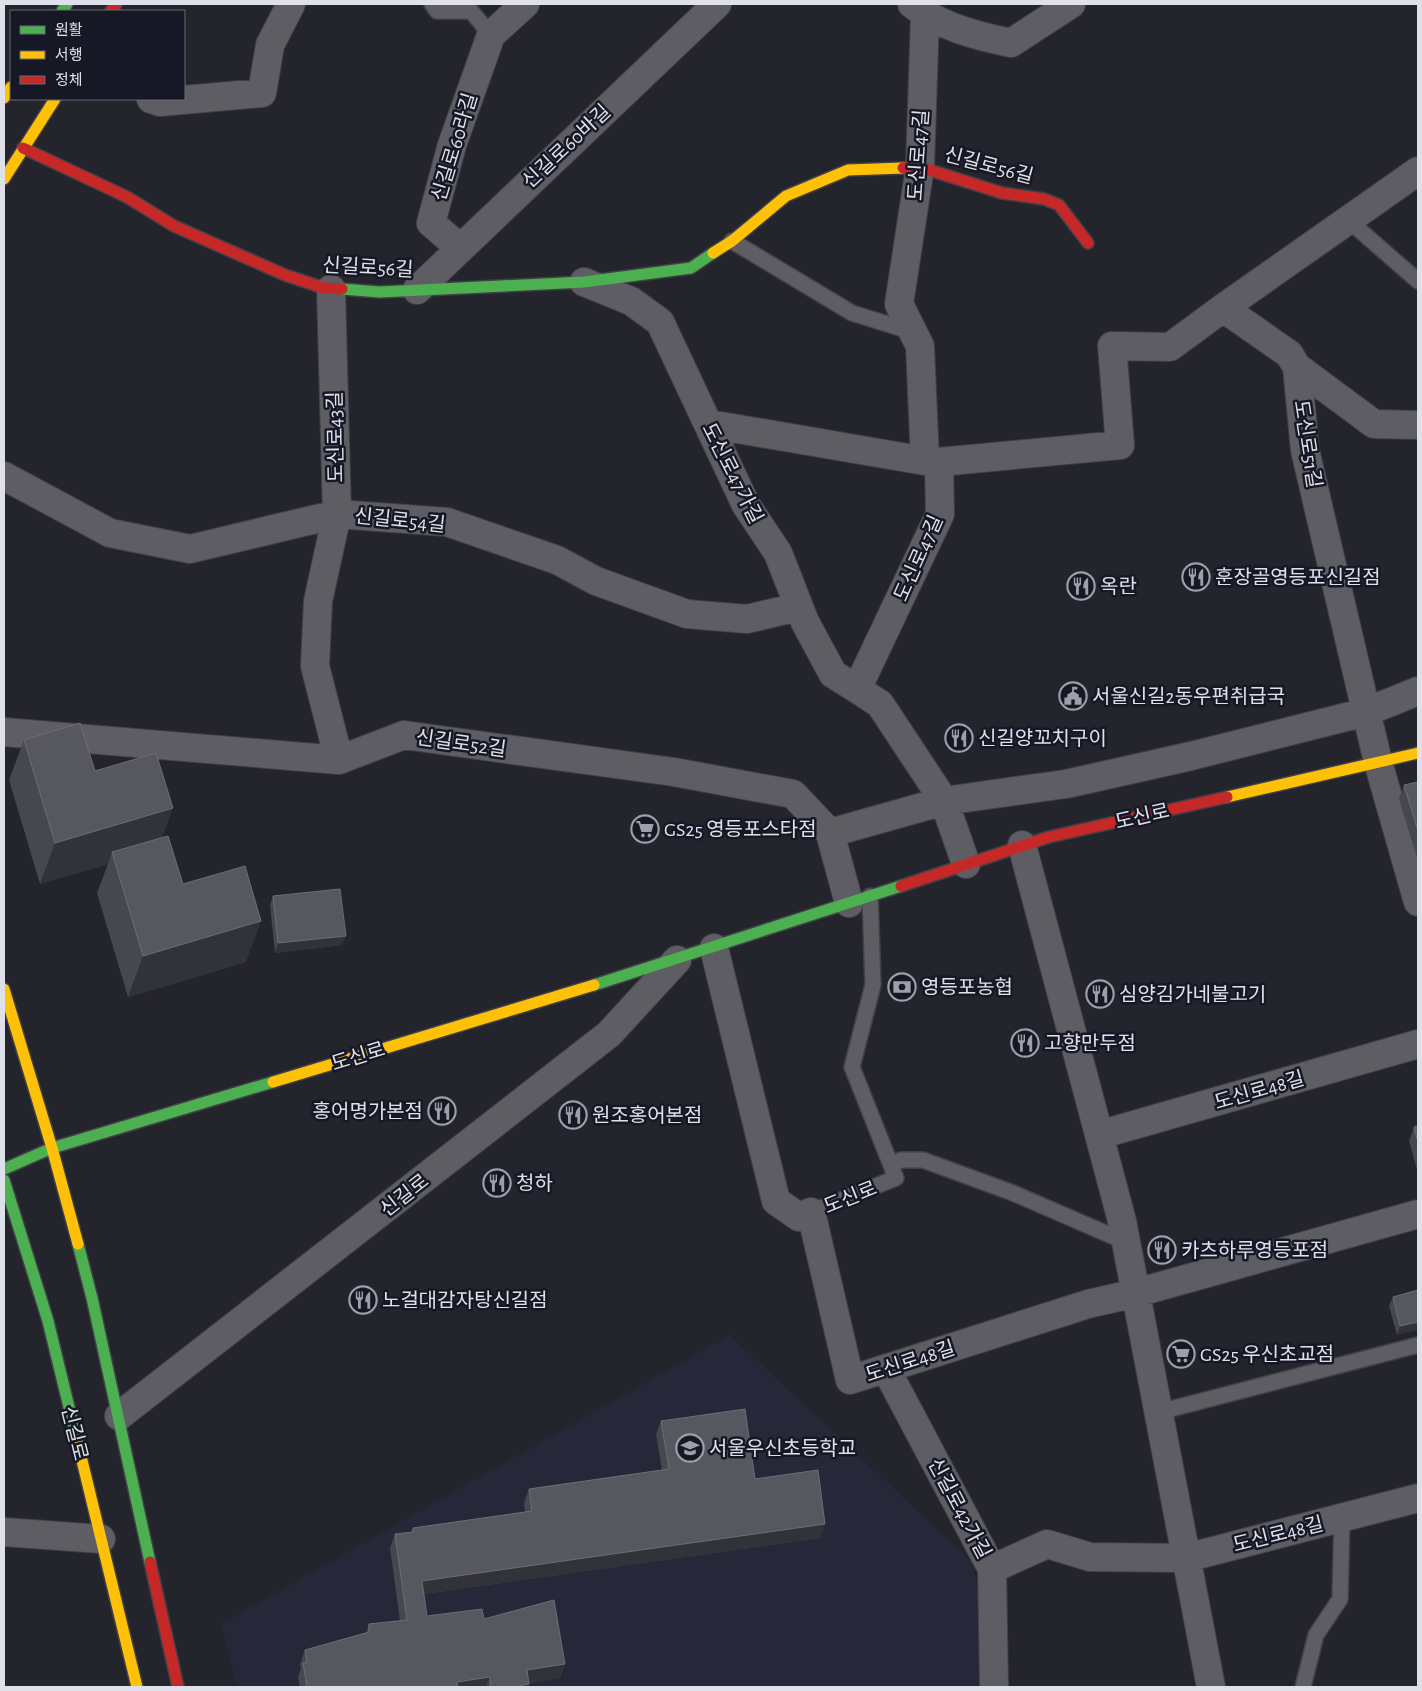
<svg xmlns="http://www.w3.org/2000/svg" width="1422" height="1691" font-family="'Alegreya Sans','Noto Sans KR',sans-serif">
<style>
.built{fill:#27273a}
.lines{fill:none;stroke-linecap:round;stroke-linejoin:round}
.lane-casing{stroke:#404047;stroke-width:18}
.street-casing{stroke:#404047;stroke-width:30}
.fast-casing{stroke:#404047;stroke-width:14}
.slow-casing{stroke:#404047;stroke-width:14}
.jam-casing{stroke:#404047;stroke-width:14}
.lane{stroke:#5d5d63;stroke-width:15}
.street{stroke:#5d5d63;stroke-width:28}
.fast{stroke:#4caf50;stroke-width:11}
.slow{stroke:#ffc107;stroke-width:11}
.jam{stroke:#c62828;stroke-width:11}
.wall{fill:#46484e}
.shaded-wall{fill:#323239}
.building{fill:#57585f;stroke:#6c6e74}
.labels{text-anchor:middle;stroke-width:5;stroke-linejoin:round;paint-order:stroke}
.street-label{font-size:20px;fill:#dfe1ea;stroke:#171825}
.poi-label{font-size:20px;fill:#dfe1ea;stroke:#171825;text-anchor:start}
</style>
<rect width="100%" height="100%" fill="#24242c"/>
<path class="built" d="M730,1335L971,1561L988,1624L983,1687H237L221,1624Z"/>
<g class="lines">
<g class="lane-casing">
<path id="lane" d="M432,4L437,11H471L491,35
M1348,220L1418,281
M732,241L852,313L913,332
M891,1165L901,1160H923L1013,1193L1126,1242
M811,1212L896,1178L852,1067L873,985L870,896
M1159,1412L1418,1345
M1303,1687L1316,1635L1340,1599L1342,1518"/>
</g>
<g class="street-casing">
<path id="street" d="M912,4C938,26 977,36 1011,43L1071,4
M151,99L160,102L262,93L270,45L291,4
M1418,171L1223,308L1289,354L1297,367L1305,450L1378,762L1418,902
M460,248L431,223L452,145L491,35L525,4
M584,282L631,301L660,322L746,505L778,553L805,622L833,674L857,689
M331,289L337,514L318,601L315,666L339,760
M417,290L717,4
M1297,367L1374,424L1418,425
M709,424L925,461L920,346L899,304L920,167L925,15
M4,476L110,533L190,549L337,514L447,522L557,560L596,581L687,614L747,619L798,607
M4,732L339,760L404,735L674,772L793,794L830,833L849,903
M830,833L944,801L1066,784L1191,756L1366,712L1418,691
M1022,845L1122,1221L1211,1687
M966,864L944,801L880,704L857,689L940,514L939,462L1120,445L1112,346L1170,347L1223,308
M714,948L776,1201L799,1217L811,1212L850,1380L1088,1304L1136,1293L1418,1214
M1099,1135L1418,1044
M886,1369L992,1569L994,1687
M119,1416L609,1034L677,960
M4,1532L101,1539
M992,1569L1047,1544L1090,1557L1186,1558L1418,1498"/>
</g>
<g class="fast-casing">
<path id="fast" d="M62,11L67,4
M342,289L380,292L584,282L691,268L713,253
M594,985L901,886
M4,1169L52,1148L273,1082
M4,1180L48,1321L78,1444
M78,1244L92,1298L150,1562"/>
</g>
<g class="slow-casing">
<path id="slow" d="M4,98L11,87
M4,179L55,99
M713,253L732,241L786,196L848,170L903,168
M1227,797L1418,753
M4,989L52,1148L78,1244
M273,1082L594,985
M78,1444L137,1687"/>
</g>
<g class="jam-casing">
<path id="jam" d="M111,11L116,4
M23,148L127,197L174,226L285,275L324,288L342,289
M903,168L920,167L1002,193L1044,199L1059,205L1088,243
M901,886L1049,837L1227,797
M150,1562L178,1687"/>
</g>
<use href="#lane" class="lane"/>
<use href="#street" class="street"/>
<use href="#fast" class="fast"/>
<use href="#slow" class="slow"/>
<use href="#jam" class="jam"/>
</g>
<path class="wall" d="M24,740L95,771L162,838L183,884L246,962L128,997L97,893L108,864L40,884L9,780Z
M1418,782V861L1399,799L1404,785Z
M273,896L342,945L275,953L270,905Z
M1418,1126V1173L1409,1141L1414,1127Z
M1418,1290L1397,1335L1389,1306L1393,1297Z
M661,1421L755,1479L825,1524L820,1538L424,1594L427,1616L484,1619L565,1664L560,1678L529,1683L528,1687H300L298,1677L301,1668L300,1664L305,1650L366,1633L369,1624L400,1621L390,1548L395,1534L411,1532L413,1528L525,1512L524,1503L529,1489L662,1470L656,1434Z"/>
<path class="shaded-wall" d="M173,808L158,849L112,852L108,864L40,884L55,843Z
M261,921L246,962L128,997L143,956Z
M346,936L342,945L275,953L278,943Z
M1418,1322V1330L1397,1335L1400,1326Z
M825,1524L820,1538L417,1595L422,1581Z
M565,1664L560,1678L522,1684L527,1670Z
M490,1677L486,1687H456L457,1682Z
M529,1684L528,1687H513Z"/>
<path class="building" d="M80,723L95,771L156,753L173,808L55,843L24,740Z
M1418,782V831L1404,785Z
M168,836L183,884L245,866L261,921L143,956L112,852Z
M340,889L346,936L278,943L273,896Z
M1418,1126V1142L1414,1127Z
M1418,1290V1322L1400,1326L1393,1297Z
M745,1409L755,1479L818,1470L825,1524L422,1581L427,1616L482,1609L484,1619L554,1600L565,1664L527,1670L529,1684L513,1687H491L490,1677L457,1682L458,1687H416V1686L411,1687H307L303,1663L307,1662L305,1650L369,1632V1624L407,1620L395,1534L413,1532V1528L532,1511L529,1489L669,1469L661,1421Z"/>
<defs>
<g id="restaurant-ring" transform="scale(1.4375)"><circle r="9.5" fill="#171825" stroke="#9e9fa8" stroke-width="1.5"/><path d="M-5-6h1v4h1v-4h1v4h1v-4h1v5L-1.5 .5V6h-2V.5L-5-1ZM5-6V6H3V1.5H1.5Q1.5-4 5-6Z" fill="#9e9fa8"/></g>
<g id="civic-ring" transform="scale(1.4375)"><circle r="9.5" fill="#171825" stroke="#9e9fa8" stroke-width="1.5"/><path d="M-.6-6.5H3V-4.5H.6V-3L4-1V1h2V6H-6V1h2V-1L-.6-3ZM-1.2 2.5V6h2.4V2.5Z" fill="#9e9fa8"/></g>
<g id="supermarket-ring" transform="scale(1.4375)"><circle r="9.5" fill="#171825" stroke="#9e9fa8" stroke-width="1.5"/><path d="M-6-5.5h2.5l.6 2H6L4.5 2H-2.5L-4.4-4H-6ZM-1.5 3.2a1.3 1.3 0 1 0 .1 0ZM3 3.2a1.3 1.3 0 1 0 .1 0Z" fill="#9e9fa8"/></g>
<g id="bank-ring" transform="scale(1.4375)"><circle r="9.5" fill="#171825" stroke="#9e9fa8" stroke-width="1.5"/><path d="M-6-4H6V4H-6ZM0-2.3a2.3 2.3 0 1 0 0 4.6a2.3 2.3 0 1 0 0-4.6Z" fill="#9e9fa8"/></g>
<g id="school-ring" transform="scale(1.4375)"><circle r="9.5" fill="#171825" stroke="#9e9fa8" stroke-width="1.5"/><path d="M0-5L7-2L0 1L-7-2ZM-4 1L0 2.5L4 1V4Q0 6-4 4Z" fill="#9e9fa8"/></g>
</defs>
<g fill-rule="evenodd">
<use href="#restaurant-ring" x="1196" y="577"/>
<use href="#restaurant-ring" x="1081" y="586"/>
<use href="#civic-ring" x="1073" y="696"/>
<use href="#restaurant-ring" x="959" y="738"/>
<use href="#supermarket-ring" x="645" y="829"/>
<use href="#bank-ring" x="902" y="987"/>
<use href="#restaurant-ring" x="1100" y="994"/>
<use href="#restaurant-ring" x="1025" y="1043"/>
<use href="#restaurant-ring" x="442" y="1111"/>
<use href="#restaurant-ring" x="573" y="1115"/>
<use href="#restaurant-ring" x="497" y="1183"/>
<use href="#restaurant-ring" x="1162" y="1250"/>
<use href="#restaurant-ring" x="363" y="1300"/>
<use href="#supermarket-ring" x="1181" y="1354"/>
<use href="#school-ring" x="690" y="1448"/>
</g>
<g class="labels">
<g class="street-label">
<text transform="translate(566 146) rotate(-43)" y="7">신길로60바길</text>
<text transform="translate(454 147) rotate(-73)" y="7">신길로60라길</text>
<text transform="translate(918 155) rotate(-86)" y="7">도신로47길</text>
<text transform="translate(989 165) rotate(15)" y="7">신길로56길</text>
<text transform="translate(368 267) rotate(3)" y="7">신길로56길</text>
<text transform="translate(335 437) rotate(-91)" y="7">도신로43길</text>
<text transform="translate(1308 444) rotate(81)" y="7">도신로51길</text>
<text transform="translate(733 473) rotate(63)" y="7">도신로47가길</text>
<text transform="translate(400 520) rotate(6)" y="7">신길로54길</text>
<text transform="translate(918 558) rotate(-66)" y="7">도신로47길</text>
<text transform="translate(461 743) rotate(8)" y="7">신길로52길</text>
<text transform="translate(1142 816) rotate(-13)" y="7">도신로</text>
<text transform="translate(358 1056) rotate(-17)" y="7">도신로</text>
<text transform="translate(1259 1090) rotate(-16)" y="7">도신로48길</text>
<text transform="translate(404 1195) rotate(-38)" y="7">신길로</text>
<text transform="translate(850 1197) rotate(-22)" y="7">도신로</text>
<text transform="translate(910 1361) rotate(-18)" y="7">도신로48길</text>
<text transform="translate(75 1433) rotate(76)" y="7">신길로</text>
<text transform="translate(960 1508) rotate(62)" y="7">신길로42가길</text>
<text transform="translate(1278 1534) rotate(-14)" y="7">도신로48길</text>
</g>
<g class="poi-label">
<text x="1215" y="584">훈장골영등포신길점</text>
<text x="1100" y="593">옥란</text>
<text x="1092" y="703">서울신길2동우편취급국</text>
<text x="978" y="745">신길양꼬치구이</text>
<text x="664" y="836">GS25 영등포스타점</text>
<text x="921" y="994">영등포농협</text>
<text x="1119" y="1001">심양김가네불고기</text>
<text x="1044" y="1050">고향만두점</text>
<text x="423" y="1118" text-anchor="end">홍어명가본점</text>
<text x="592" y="1122">원조홍어본점</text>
<text x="516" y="1190">청하</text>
<text x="1181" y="1257">카츠하루영등포점</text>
<text x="382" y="1307">노걸대감자탕신길점</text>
<text x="1200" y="1361">GS25 우신초교점</text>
<text x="709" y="1455">서울우신초등학교</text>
</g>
</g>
<rect width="1422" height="1691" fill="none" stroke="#dfe1ea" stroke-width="10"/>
<rect x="10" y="10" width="175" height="90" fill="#171825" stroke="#676874"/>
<rect x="20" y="26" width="25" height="8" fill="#4caf50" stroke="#676874"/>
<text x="55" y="35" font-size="15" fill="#dfe1ea">원활</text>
<rect x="20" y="51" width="25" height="8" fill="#ffc107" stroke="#676874"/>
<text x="55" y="60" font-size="15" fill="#dfe1ea">서행</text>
<rect x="20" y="76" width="25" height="8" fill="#c62828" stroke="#676874"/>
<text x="55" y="85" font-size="15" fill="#dfe1ea">정체</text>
</svg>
